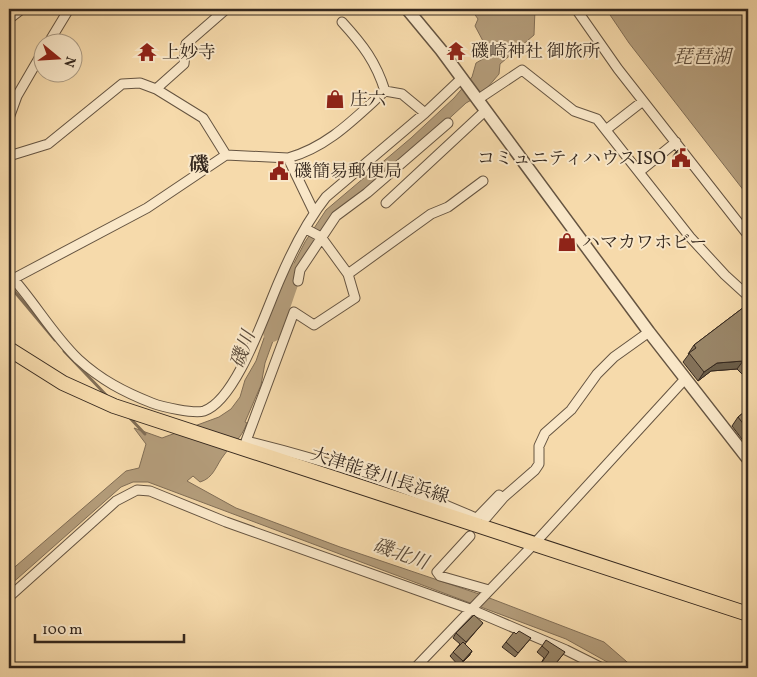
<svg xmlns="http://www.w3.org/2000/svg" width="757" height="677" font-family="Vollkorn,'Noto Serif JP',serif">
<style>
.water{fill:#b49d7b;stroke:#816e56}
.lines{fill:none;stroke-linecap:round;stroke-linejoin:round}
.stream{stroke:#816e56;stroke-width:3}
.river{stroke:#b49d7b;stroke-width:18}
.minor-casing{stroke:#655441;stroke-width:11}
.tertiary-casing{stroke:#655441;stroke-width:14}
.primary-casing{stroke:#35281e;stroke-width:16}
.minor{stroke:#f9e7c8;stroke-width:9}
.tertiary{stroke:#f9e7c8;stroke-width:11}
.primary{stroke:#f6daab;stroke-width:14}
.wall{fill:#847259;stroke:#35281e}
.shaded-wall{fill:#6b5d48;stroke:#35281e}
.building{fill:#998567;stroke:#35281e}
.labels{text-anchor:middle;stroke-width:4;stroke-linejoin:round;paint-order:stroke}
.poi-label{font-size:18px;fill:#35281e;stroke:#f9e7c8;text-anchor:start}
.street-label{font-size:18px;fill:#35281e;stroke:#f9e7c8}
.water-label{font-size:19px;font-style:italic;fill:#5b4b3a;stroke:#f9e7c8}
.quarter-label{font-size:20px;font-weight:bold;fill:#35281e;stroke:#f9e7c8}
</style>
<rect width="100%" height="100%" fill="#f6daab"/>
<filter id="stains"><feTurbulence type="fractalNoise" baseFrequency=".004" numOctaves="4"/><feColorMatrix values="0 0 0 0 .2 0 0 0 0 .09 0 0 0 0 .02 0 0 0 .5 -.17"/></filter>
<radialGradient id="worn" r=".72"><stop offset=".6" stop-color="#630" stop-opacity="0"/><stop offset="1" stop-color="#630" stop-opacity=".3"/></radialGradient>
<path class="water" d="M471,9H535L534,35L500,64L499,74L482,94L466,103L428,138L337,211L297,274L289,297L282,294L290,271L305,242L326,210L411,138L454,98L472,77L476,63L488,56L490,46L483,41L475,26L478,19Z
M606,9H748V196L629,43Z
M277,310L283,313L265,363L261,385L245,422L247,423C240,441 234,441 224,455C216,465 214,478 200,482L193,476L187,481L236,508L340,547L479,594L604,642L634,668H618L566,639L148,482H133L121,487L9,586V572L126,471L139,468L146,444L134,428L162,438L219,417L231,409L240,397L245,380L256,361L271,318L274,319Z"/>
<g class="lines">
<path class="stream" d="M9,285L55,340
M64,351L108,397
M129,417L145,434"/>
<path class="river" d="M272,333L293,272"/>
<g class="minor-casing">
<path id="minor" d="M576,9L618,69L748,235
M9,19L22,9
M49,42L69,9
M156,89L184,64L186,44L225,10
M385,91L402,94L425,113
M477,100L522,70L574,111L597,119L690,237L725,275L748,296
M9,118L17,96L42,53
M607,129L643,101
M226,155L288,158L314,212
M9,156L48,144L122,84L140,83L156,89L203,118L226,155L147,208L13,279
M288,158C328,147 355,118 385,91C376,62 363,45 342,22
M639,172L676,142
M386,203L485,111
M306,229L321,237L348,274L431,214L448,207L483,181
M9,274C34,301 52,334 78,359C101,380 124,392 152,403C162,407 194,414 204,411C237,400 266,310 280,279C292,251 307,221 326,197L425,113L462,78
M348,274L355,298L314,325L294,312L246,441C324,460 403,486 476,518
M298,281L300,270L336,216L367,193L448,123
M486,518L504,497L535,470L539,464V446L545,433L571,410L597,374L614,357L649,332
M474,521L499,495
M470,536L437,572L440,576L489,590
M9,597L116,501L137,490L150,491L226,522L470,609L566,650L602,668
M415,668L534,544L685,379"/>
</g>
<g class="tertiary-casing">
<path id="tertiary" d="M407,9L441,50L649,332L748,459"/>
</g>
<g class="primary-casing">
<path id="primary" d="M9,349L63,383L114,406L748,614"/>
</g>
<use href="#minor" class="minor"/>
<use href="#tertiary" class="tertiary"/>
<use href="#primary" class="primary"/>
</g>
<path class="wall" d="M680,149L685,164L681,167L673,156L676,152Z
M748,304V376L746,378L737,369L711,371L698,381L683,362L689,354H688L694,345Z
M748,409V447L732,426L738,417Z
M483,623L465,644L472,651L469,656L459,666L450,656L460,644L453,638L456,633Z
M516,634L531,638L515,657L502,647L506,642Z
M542,646L565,652L552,668H538L544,658L537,652Z"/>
<path class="shaded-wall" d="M743,361L737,369L711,371L698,381L704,372L717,363Z
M472,651L469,656L459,666L463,661Z"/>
<path class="building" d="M680,149L688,160L684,162L676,152Z
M748,304V366L743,361L717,363L704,372L689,353L696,348L694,345Z
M748,409V430L738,417Z
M474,615L483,623L466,642L456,633Z
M519,631L531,638L518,653L506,642L514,632L516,634Z
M546,640L565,652L552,668H538L549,652L542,646Z
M463,642L472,651L463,661L453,652Z"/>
<defs>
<g id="temple-bare" transform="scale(1.5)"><path d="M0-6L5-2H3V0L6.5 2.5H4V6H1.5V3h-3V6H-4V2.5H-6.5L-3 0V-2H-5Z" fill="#8f2418" stroke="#f9e7c8" stroke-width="2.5" paint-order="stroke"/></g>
<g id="shop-bare" transform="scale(1.5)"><path d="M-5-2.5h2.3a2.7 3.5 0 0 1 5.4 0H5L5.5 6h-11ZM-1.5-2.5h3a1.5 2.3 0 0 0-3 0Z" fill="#8f2418" stroke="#f9e7c8" stroke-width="2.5" paint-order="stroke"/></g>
<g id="civic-bare" transform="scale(1.5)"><path d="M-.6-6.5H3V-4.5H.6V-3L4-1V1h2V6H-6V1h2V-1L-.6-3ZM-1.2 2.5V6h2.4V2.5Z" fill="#8f2418" stroke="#f9e7c8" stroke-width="2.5" paint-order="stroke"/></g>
</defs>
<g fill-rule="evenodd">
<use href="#temple-bare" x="456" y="51"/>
<use href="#temple-bare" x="147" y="52"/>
<use href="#shop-bare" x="335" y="99"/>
<use href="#civic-bare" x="681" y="158"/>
<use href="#civic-bare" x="279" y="171"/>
<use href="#shop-bare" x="567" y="242"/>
</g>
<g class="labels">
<g class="poi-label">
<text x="471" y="57">磯崎神社 御旅所</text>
<text x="162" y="58">上妙寺</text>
<text x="350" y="105">庄六</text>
<text x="666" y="164" text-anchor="end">コミュニティハウスISO</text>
<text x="294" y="177">磯簡易郵便局</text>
<text x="582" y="248">ハマカワホビー</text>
</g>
<g class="street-label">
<text transform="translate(380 475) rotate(18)" y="6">大津能登川長浜線</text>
</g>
<g class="water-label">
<text x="702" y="63">琵琶湖</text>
<text transform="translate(242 349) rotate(-70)" y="7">磯川</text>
<text transform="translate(401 553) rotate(20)" y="7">磯北川</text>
</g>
<g class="quarter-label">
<text x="199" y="171">磯</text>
</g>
</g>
<rect width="757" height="677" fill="none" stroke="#f6daab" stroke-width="30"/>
<rect x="10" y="10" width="737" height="657" fill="none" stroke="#35281e" stroke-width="2.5"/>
<rect x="15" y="15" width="727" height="647" fill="none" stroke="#35281e"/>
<g transform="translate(58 58) rotate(108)"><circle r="24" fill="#f9e7c8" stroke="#ab9b84"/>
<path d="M0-4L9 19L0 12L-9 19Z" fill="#8f2418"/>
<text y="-8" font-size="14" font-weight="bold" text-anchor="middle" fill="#35281e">N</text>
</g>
<path d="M35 634v8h149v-8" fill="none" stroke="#35281e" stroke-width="2.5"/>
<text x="42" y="634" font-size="15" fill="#35281e" stroke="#f9e7c8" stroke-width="4" paint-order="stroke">100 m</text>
<rect width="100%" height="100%" filter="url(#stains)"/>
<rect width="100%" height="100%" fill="url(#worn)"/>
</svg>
